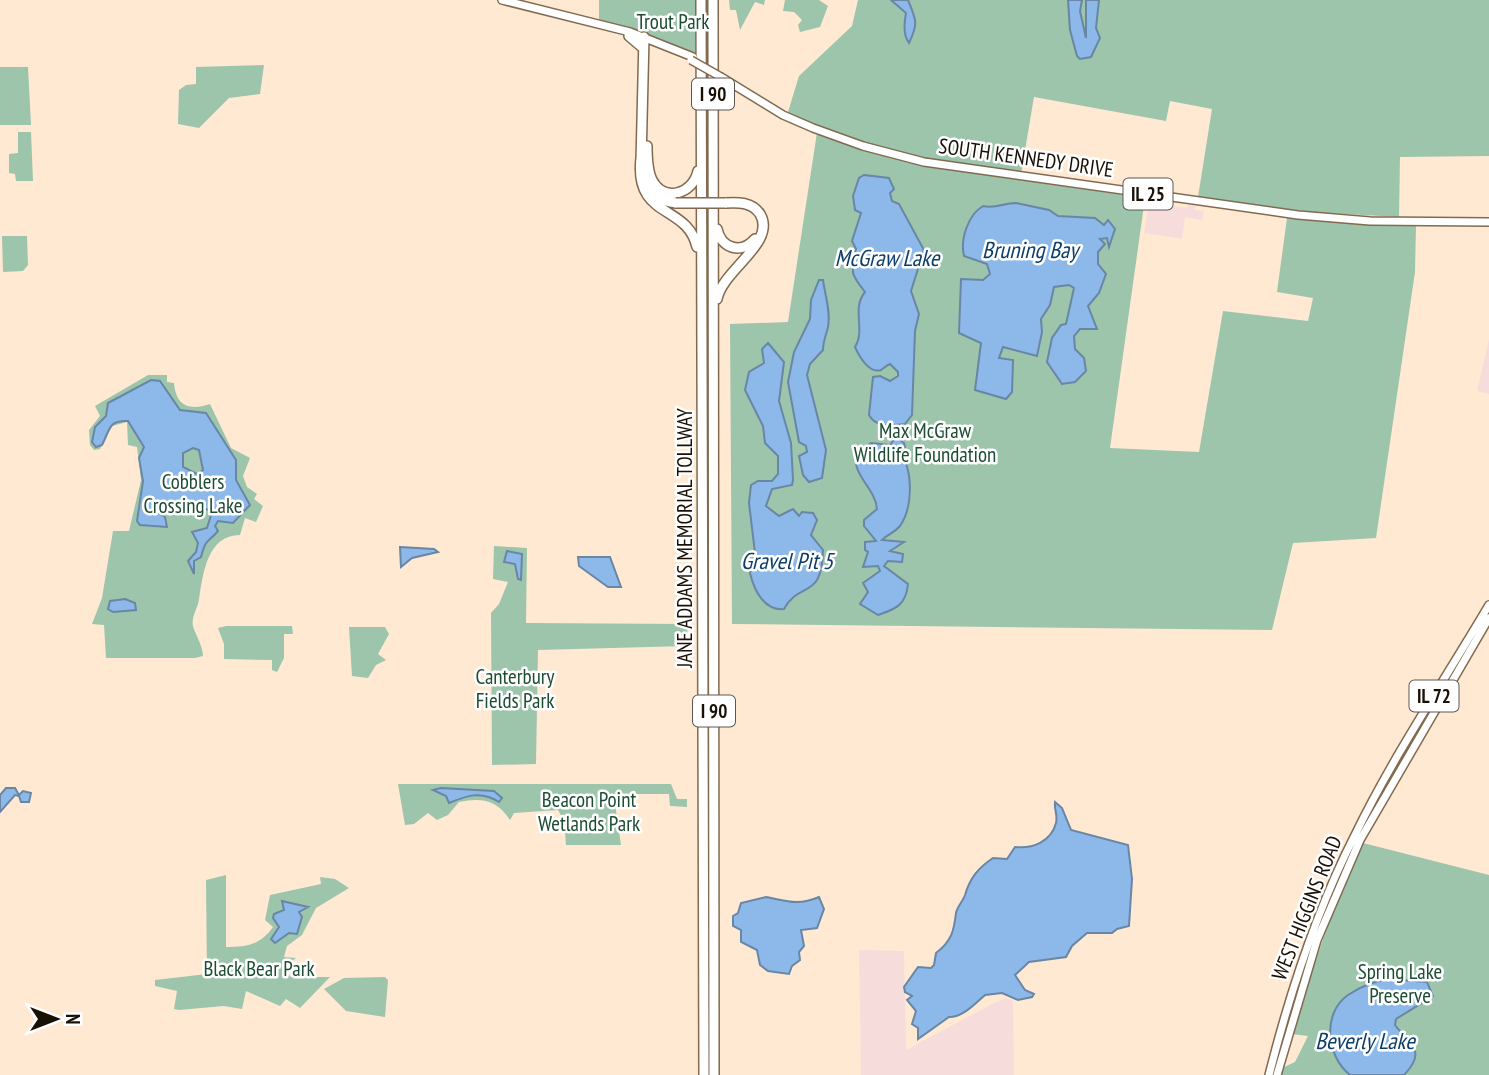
<svg xmlns="http://www.w3.org/2000/svg" width="1489" height="1075" font-family="'PT Sans Narrow',sans-serif">
<style>
.commercial{fill:#f7dcdc}
.green{fill:#9cc5ac}
.water{fill:#8cb9e9;stroke:#6986a5;stroke-width:2;fill-rule:evenodd}
.lines{fill:none;stroke-linecap:round;stroke-linejoin:round}
.major-casing{stroke:#816a50;stroke-width:10}
.highway-casing{stroke:#816a50;stroke-width:12}
.major{stroke:#fff;stroke-width:7}
.highway{stroke:#fff;stroke-width:9}
.major-bridge-casing{stroke:#816a50;stroke-width:10;stroke-linecap:butt}
.highway-bridge-casing{stroke:#816a50;stroke-width:12;stroke-linecap:butt}
.major-bridge{stroke:#fff;stroke-width:7}
.highway-bridge{stroke:#fff;stroke-width:9}
.labels{text-anchor:middle;stroke-width:5;stroke-linejoin:round;paint-order:stroke}
.shield{fill:#fff;stroke:#5d5750;stroke-width:2}
.shield-label{font-size:19px;font-weight:bold;fill:#180f05}
.park-label{font-size:21px;fill:#1c4c33;stroke:#fff}
.street-label{font-size:21px;fill:#180f05;stroke:#fff}
.water-label{font-size:23px;font-style:italic;fill:#0d3e6a;stroke:#fff}
</style>
<rect width="100%" height="100%" fill="#ffe9d2"/>
<path class="commercial" d="M1149,202L1187,208L1188,205L1195,206V210L1204,211L1202,220L1185,217L1182,239L1144,233Z
M1489,339V394L1477,391Z
M859,950L904,951L906,1050L994,1003L1006,998L1013,1001L1014,1075H861Z"/>
<path class="green" d="M599,0H695V55L599,22Z
M729,0H765L764,5L755,2L740,30L736,10H730Z
M785,0H819L828,6L820,27L800,32L798,25L802,20L794,12L783,11Z
M858,0H1489V156L1400,157L1399,217L1311,212L1198,197L1212,109L1170,101L1166,121L1034,97L1020,180L1145,198L1110,448L1199,452L1223,311L1308,321L1313,298L1277,292L1287,218L1416,226L1415,272L1376,538L1293,543L1272,630L732,624L730,324L788,322L818,126L788,112L799,76L852,26Z
M264,65L260,94L229,98L199,128L178,124L179,90L186,85L196,84V67Z
M0,67H28L31,125H0Z
M18,132H31L33,181H16L15,174L9,173V154L18,153Z
M2,236H27L28,265L23,271L3,272Z
M148,375H167V382L174,383C176,406 189,411 210,404L231,448L250,458L243,476L247,487L257,494L254,499L263,506L256,522L245,518L240,535C207,535 203,574 199,599C198,608 191,617 193,626C195,634 203,646 203,656L195,658H106L104,625L92,624L102,598L113,531H129L141,480L137,447L128,445L127,422L112,426L100,449L94,450L90,445L89,430L100,416L95,406Z
M494,546L527,548L526,623L688,624L686,646L538,650L536,764L492,765L491,613L499,604L508,582L493,579Z
M226,626H292L293,634H284V658L277,672L272,670V660L224,659V644L218,628Z
M349,627H385L389,634L378,654L386,660L376,665L368,678L352,676Z
M398,784H671L677,799H687V807L670,806L669,794H626V803L615,804L621,845H566L564,820L558,810L514,813L510,820C497,800 482,797 459,802L448,815L437,820L428,813L414,824L405,825Z
M1363,843L1489,875V1075H1280L1282,1068L1295,1062L1308,1036L1291,1034L1339,892Z
M226,875V947C247,947 260,945 273,927L265,920L270,895L321,884L320,877L335,879L349,888L316,908L302,935L287,946L284,957L296,958L284,967L285,972L291,977H330L300,1008L286,999L280,1006L246,991L242,1009L224,1006L179,1010L174,1009L177,991L155,986V980L207,974L206,880Z
M385,977L388,980L385,1017L346,1011L324,989L344,978Z"/>
<path class="water" d="M891,0H908C917,21 918,24 909,43C903,35 904,23 906,13Z
M1068,0H1082L1080,11L1086,38V0H1099L1096,28L1100,38L1091,57L1080,59L1077,56L1070,30Z
M864,175L889,178L894,189L890,193L892,201L899,204L924,250L911,291L919,314L915,331L912,415L905,424C891,425 876,428 869,415L873,377L880,376L890,381L898,376V372L890,364C887,365 884,368 881,370C869,374 859,356 855,347C866,330 851,309 865,292C850,273 851,273 856,249L852,241L861,213L855,210L853,196L859,178Z
M1016,203L1049,210L1058,216L1095,218L1104,225L1108,220L1115,229L1109,247L1107,238L1100,239L1105,244L1098,252V264L1106,274L1099,293L1088,306L1097,329H1080L1074,336L1075,349L1084,358L1086,371L1075,382L1062,384L1047,362L1052,338L1061,325L1066,324L1074,288L1069,285L1054,287L1050,305L1041,319L1042,332L1037,356L1003,347L999,358L1013,360L1012,392L1006,399L975,390L981,343L959,333L961,279L983,280L990,274L987,264L964,256C960,239 968,215 983,206C996,209 1003,203 1016,203Z
M819,280H823C825,295 831,312 828,327C826,336 823,341 823,350L810,364L807,375L826,450L822,478L809,482L803,475L799,456L807,452L806,446L799,442L788,382L794,352L810,319L811,300Z
M768,343L784,362L779,401L791,443L793,480L792,485L772,489L766,506L779,516L793,509L799,516L802,512L813,513L817,520L811,535L823,550C822,601 800,580 784,609C764,611 754,590 750,573L755,553L749,503L751,485L758,481H772L778,474V456L765,443L763,426L745,390L749,372L764,363L762,349Z
M151,380L160,381L180,410L206,413L236,460V480L250,505L233,523L218,521L215,526L218,531C207,544 206,538 201,557L194,561V574L188,561L196,552L198,543L192,532L207,528L212,512L192,502L170,503L159,513L165,517L167,527L140,525L137,521L143,481L139,458L144,447L128,421C108,420 110,430 102,445L96,447L92,442L95,427L106,416L108,403ZM193,448L199,450L203,470L197,474L183,467V453Z
M896,437L904,443L905,447L898,450C914,468 913,507 900,526C894,533 888,534 882,540L904,542L890,551L903,554L902,562L888,561L884,566L908,584C906,605 896,609 878,615L860,604L868,592L863,583L880,571L878,566L863,567L868,552L865,550V542L876,541L864,526V520L877,509C875,482 835,466 871,443L890,445Z
M400,547L434,549L438,552L412,558L401,567Z
M507,551L522,554L521,580L518,579L515,564L504,562Z
M578,557H610L621,587H608L579,566Z
M125,599L135,603L136,610L113,612L108,609L110,601Z
M6,788H15L19,795L23,791L31,793L29,802H21L19,796L15,795L0,812V795Z
M441,788L494,791L502,798L499,802C481,790 466,796 449,803L446,796L433,790Z
M1055,802L1062,808L1071,830L1128,845L1132,879L1129,926L1117,929L1112,933H1087L1072,946L1066,957L1029,962L1015,975L1025,990L1034,994L1032,997L1018,1000L1002,993L985,995C976,1003 962,1018 949,1017L918,1039V1028L912,1024L916,1011L907,1000L912,996L905,992L904,987L918,967L931,968L934,965L936,953C952,941 954,930 956,913C957,907 963,901 965,895C970,878 978,868 993,858L1007,859L1015,847C1032,849 1051,842 1056,823C1058,815 1054,810 1055,802Z
M766,897C787,901 798,906 819,897L824,909L817,928L801,930L804,946L799,952L800,960L792,966L789,974L768,971L760,965L757,950L741,942V930L733,926V916L738,913L741,903Z
M282,901L308,907L299,912L302,917L297,934L289,933L275,943L271,939L279,927L273,918L274,914L284,910Z
M1389,979L1427,982L1433,996L1396,1019L1395,1025C1409,1044 1428,1050 1404,1075H1350C1326,1056 1322,1013 1348,995C1360,987 1375,981 1389,979Z"/>
<g class="lines">
<g class="major-casing">
<path id="major" d="M502,0L630,32L693,57
M721,77L783,115L813,128L863,146L924,162L1298,215L1370,221L1489,222
M1269,1075C1290,992 1316,911 1355,835C1394,755 1444,681 1489,605
M1277,1075L1317,940L1360,840L1489,618"/>
</g>
<g class="highway-casing">
<path id="highway" d="M701,0L704,1075
M713,0L714,1075
M629,36L642,47
M647,146C647,157 647,170 652,180C664,203 693,194 698,171
M641,158C634,220 687,203 697,247
M641,162L644,37
M646,170C646,189 657,201 676,203
M717,229C721,248 741,255 755,239
M717,299C723,269 777,243 760,214C752,202 738,202 725,203"/>
</g>
<use href="#major" class="major"/>
<use href="#highway" class="highway"/>
<g class="major-bridge-casing">
<path id="major-bridge" d="M691,60L721,77"/>
</g>
<g class="highway-bridge-casing">
<path id="highway-bridge" d="M676,203H725"/>
</g>
<use href="#major-bridge" class="major-bridge"/>
<use href="#highway-bridge" class="highway-bridge"/>
</g>
<g class="labels">
<g class="shield">
<rect x="692" y="78.5" width="42" height="31" rx="5"/>
<rect x="1123.5" y="178.5" width="49" height="31" rx="5"/>
<rect x="1409.5" y="680.5" width="49" height="31" rx="5"/>
<rect x="693" y="695.5" width="42" height="31" rx="5"/>
</g>
<g class="shield-label">
<text x="713" y="101">I 90</text>
<text x="1148" y="201">IL 25</text>
<text x="1434" y="703">IL 72</text>
<text x="714" y="718">I 90</text>
</g>
<g class="park-label">
<text x="673" y="29">Trout Park</text>
<text x="925" y="438">Max McGraw<tspan x="925" dy="24">Wildlife Foundation</tspan></text>
<text x="193" y="489">Cobblers<tspan x="193" dy="24">Crossing Lake</tspan></text>
<text x="515" y="684">Canterbury<tspan x="515" dy="24">Fields Park</tspan></text>
<text x="589" y="807">Beacon Point<tspan x="589" dy="24">Wetlands Park</tspan></text>
<text x="259" y="976">Black Bear Park</text>
<text x="1400" y="979">Spring Lake<tspan x="1400" dy="24">Preserve</tspan></text>
</g>
<g class="street-label">
<text transform="translate(1026 158) rotate(8)" y="7">SOUTH KENNEDY DRIVE</text>
<text transform="translate(685 538) rotate(-90)" y="7">JANE ADDAMS MEMORIAL TOLLWAY</text>
<text transform="translate(1307 908) rotate(-68)" y="7">WEST HIGGINS ROAD</text>
</g>
<g class="water-label">
<text x="1030" y="258">Bruning Bay</text>
<text x="887" y="266">McGraw Lake</text>
<text x="787" y="569">Gravel Pit 5</text>
<text x="1365" y="1049">Beverly Lake</text>
</g>
</g>
<g transform="translate(56 1019) rotate(90)" stroke="#ffffff" stroke-width="5" paint-order="stroke">
<path d="M0-5L12 26L0 18L-12 26Z" fill="#180f05"/>
<text y="-10" font-size="19" font-weight="bold" text-anchor="middle" fill="#180f05">N</text>
</g>
</svg>
